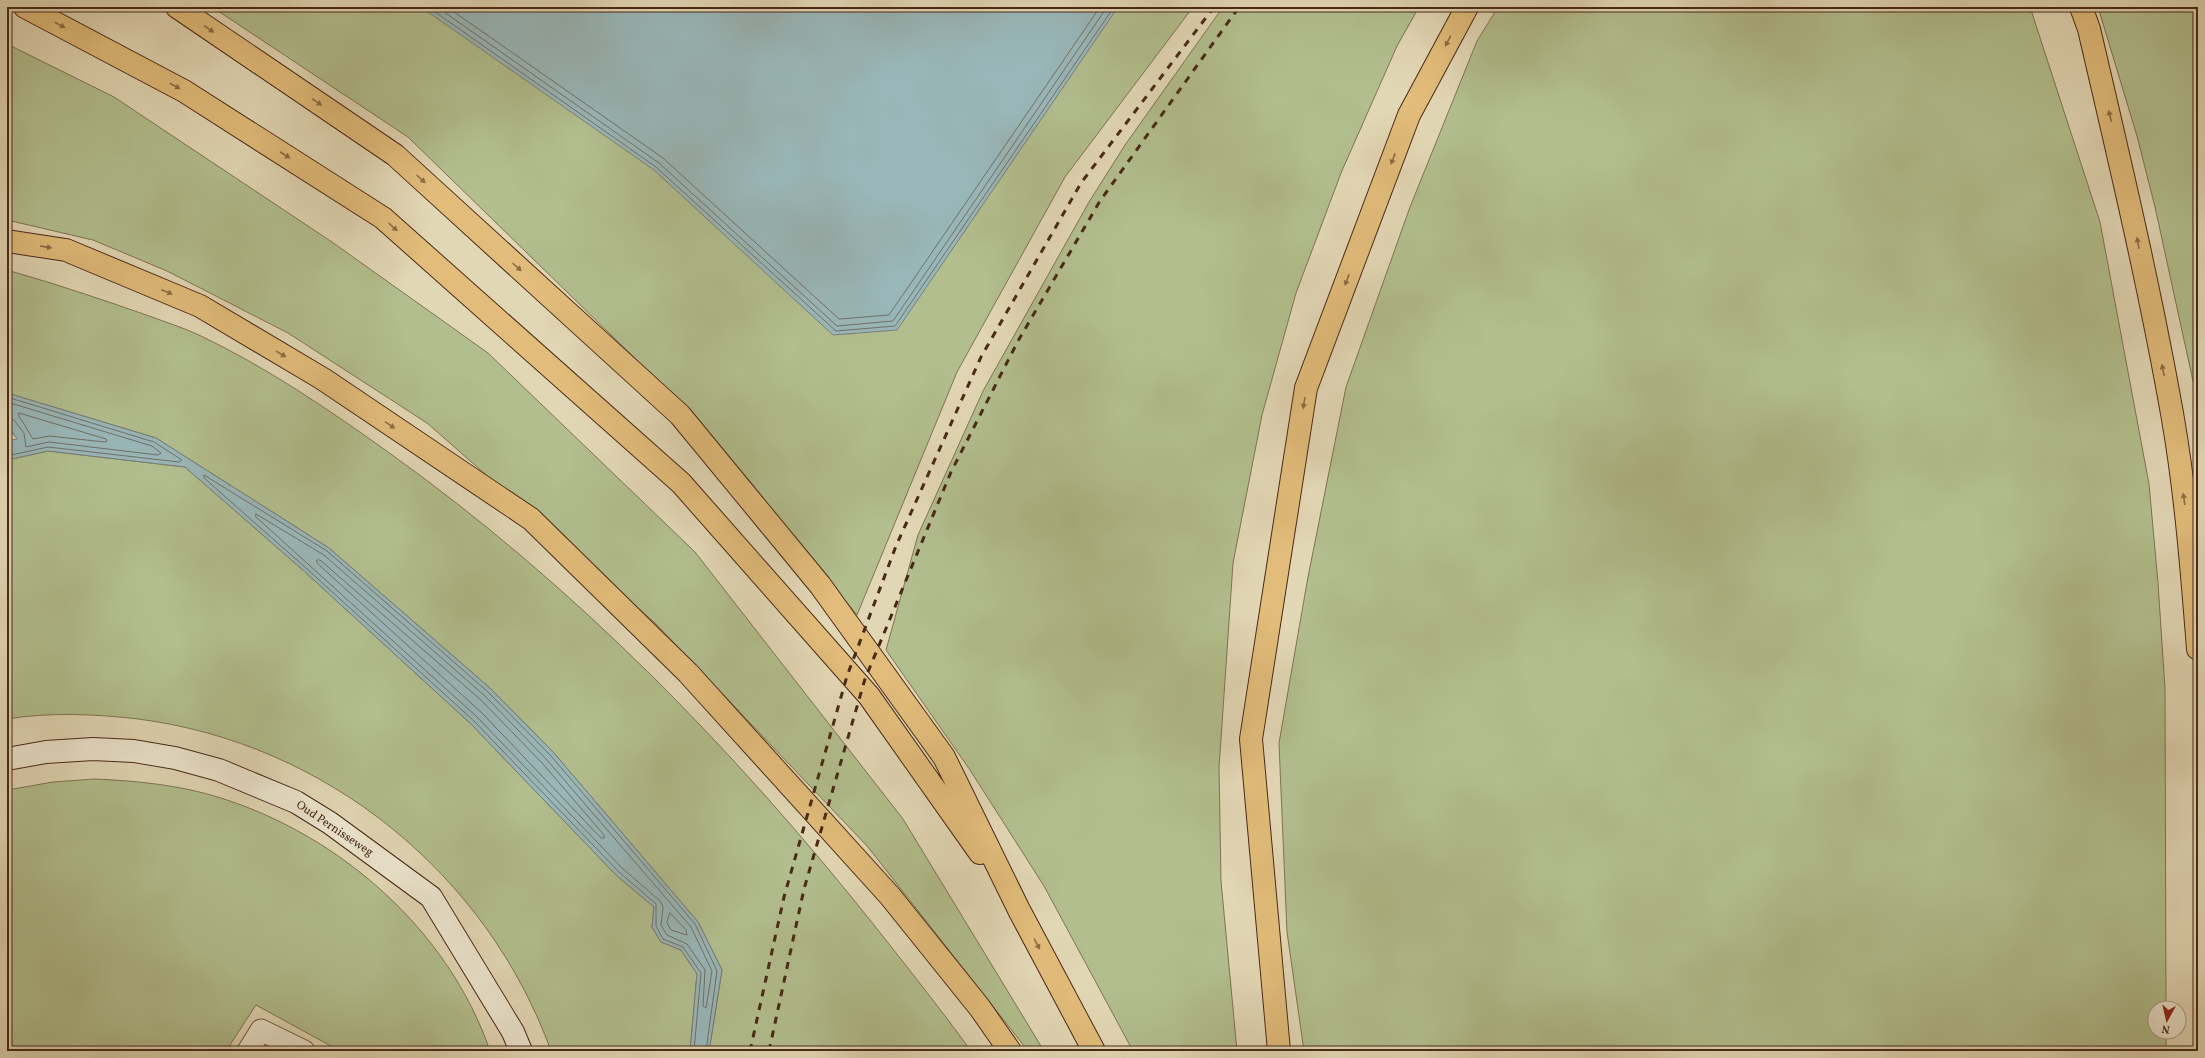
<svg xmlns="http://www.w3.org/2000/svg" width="2205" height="1058" font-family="Vollkorn,serif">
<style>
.green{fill:#b2be8e;stroke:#7e7452}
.water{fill:#99b7b9;stroke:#797e78}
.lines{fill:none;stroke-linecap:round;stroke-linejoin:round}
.shore{stroke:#717068;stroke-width:1}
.lane-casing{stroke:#6f543e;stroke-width:23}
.secondary-casing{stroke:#492917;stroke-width:24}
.highway-casing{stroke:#492917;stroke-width:24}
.lane{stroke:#ece5cf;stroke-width:21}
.secondary{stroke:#ece5cf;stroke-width:22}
.highway{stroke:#e1bc7a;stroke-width:22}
.rail{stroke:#492917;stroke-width:3;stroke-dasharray:7 7;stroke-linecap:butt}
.oneway{fill:#8d6b44}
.labels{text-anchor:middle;stroke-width:3;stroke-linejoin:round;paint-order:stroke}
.street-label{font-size:12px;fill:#492917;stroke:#ece5cf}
</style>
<rect width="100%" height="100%" fill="#e2d7b5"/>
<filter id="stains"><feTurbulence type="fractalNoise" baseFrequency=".005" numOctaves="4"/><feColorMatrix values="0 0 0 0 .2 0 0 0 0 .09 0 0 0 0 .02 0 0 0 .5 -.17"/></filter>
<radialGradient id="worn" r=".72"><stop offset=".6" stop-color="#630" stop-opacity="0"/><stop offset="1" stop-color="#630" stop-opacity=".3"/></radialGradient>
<path class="green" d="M212,7H1193L1065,177L957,372L857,615L687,409L408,137Z
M1223,7H1419L1397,46L1341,173L1296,293L1262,415L1233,563L1219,768L1221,881L1237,1051H1133L1044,886L970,770L886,650L918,535L983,391L1089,202L1125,145Z
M1498,7H2030L2100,222L2149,484L2158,583L2165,689L2166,1008H2155V1032H2166V1051H1304L1287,932L1279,743L1308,577L1346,387L1410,207L1477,41Z
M2098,7H2198V404L2155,207L2137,136Z
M7,44L114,97L332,242L488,353L695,552L903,819L1044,1051H1028L868,847L655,623L427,423L288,333L167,271L93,240L7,220Z
M7,270C56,284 104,300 152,317C168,323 184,328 199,335C266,367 328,409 388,452C573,584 733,748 874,925C907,967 940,1008 971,1051H709L722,970L698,922L554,753L491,689L329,548L156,438L7,393Z
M48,451L185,467L304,571L471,724L616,875L654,907L652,927L661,942L681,950L697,974L690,1051H551C487,874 326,743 138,719C95,714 50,712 7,719V460Z
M95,779C138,781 180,785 221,798C341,836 449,931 490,1051H340L256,1005L226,1051H7V790L53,782Z"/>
<path class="water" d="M421,7H1118L897,330L833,335L654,170Z
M7,393L156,438L329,548L491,689L554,753L698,922L722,970L709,1051H690L697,974L681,950L661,942L652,927L654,907L616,875L471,724L304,571L185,467L48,451L7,460V441L17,439L7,425Z"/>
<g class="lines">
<path class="shore" d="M428,7L656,167L836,331L895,326L1114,7
M437,7L659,163L837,326L893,321L1107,7
M447,7L663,158L839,319L889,315L1100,7
M7,397L154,442L182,460L179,462L48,447L7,456
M7,402L152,446L161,453L158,455L49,442L26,447L24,433L14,420L7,418
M19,413L106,439L107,441L105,442L49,436L33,439L19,416Z
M256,514L324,555L485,696L547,760L691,927L712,971L706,1008L703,1006L705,970L687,944L667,935L661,925L663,907L660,901L622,868L477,717L256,517Z
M317,560H320L481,700L543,764L604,835V838H601L482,713L317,563Z
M670,913L686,930L687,935L671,930L667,923Z
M694,1051L701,973L683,947L663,939L656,926V904L619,872L474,721L306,568L204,478V475L327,551L488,692L551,756L695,924L717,971L706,1051"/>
<g class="lane-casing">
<path id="lane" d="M248,1051L261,1030L304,1051"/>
</g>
<g class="secondary-casing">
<path id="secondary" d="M7,759L46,752L93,749L134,751L175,758L219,770L296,802L330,823L431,897L513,1032L521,1051"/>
</g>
<g class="highway-casing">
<path id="highway" d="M25,7L184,91L383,218L681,483L869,696L980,853
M177,7L395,155L680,415L820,585L944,757L1019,910L1094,1051
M2081,7L2089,29C2119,158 2150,288 2173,419C2186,495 2192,572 2198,649
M7,241L66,250L200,306L323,379L531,519L688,673L890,896L980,1008L1010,1051
M1279,1051L1251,739L1306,388L1409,115L1467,7"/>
</g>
<use href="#lane" class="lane"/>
<use href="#secondary" class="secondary"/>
<use href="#highway" class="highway"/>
<path class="rail" d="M750,1051L784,897L847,676L896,546L981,357L1081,183L1214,7
M769,1051L804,889L865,679L951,472L1018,341L1100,201L1239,7"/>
</g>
<defs><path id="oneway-solid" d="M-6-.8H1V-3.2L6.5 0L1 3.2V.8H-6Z"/></defs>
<g class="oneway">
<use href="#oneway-solid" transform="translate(60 25) rotate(28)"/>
<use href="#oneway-solid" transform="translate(209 29) rotate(34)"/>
<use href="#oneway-solid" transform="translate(1448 41) rotate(118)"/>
<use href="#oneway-solid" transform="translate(175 86) rotate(28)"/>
<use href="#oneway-solid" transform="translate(317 102) rotate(34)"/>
<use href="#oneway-solid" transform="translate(2110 116) rotate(-103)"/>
<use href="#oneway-solid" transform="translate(285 155) rotate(33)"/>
<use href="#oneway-solid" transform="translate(1393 159) rotate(111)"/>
<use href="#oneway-solid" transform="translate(421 179) rotate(42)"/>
<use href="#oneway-solid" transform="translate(393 227) rotate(42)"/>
<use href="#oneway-solid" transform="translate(2138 243) rotate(-101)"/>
<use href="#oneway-solid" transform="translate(46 247) rotate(9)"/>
<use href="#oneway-solid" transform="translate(517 267) rotate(42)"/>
<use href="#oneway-solid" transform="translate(1347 280) rotate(111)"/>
<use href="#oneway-solid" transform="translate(167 292) rotate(22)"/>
<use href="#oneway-solid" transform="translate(281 354) rotate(31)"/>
<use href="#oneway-solid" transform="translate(2163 370) rotate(-101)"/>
<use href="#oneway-solid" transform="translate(1304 403) rotate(99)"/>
<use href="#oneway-solid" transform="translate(390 425) rotate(34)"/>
<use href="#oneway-solid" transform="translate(2184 499) rotate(-98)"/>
<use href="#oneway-solid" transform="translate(1037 944) rotate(62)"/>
</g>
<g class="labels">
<g class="street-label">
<text transform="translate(335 828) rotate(34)" y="4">Oud Pernisseweg</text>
</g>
</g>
<rect width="2205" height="1058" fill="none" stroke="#e2d7b5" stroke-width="24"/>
<rect x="8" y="8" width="2189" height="1042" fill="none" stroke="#492917" stroke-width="2"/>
<rect x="12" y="12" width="2181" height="1034" fill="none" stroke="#492917"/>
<g transform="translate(2167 1020) rotate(188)"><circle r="19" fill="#ece5cf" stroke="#ab9a85"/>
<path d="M0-3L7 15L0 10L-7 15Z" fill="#8f2418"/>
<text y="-6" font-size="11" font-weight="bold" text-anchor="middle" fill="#492917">N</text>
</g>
<rect width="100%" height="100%" filter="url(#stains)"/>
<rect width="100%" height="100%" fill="url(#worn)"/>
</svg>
